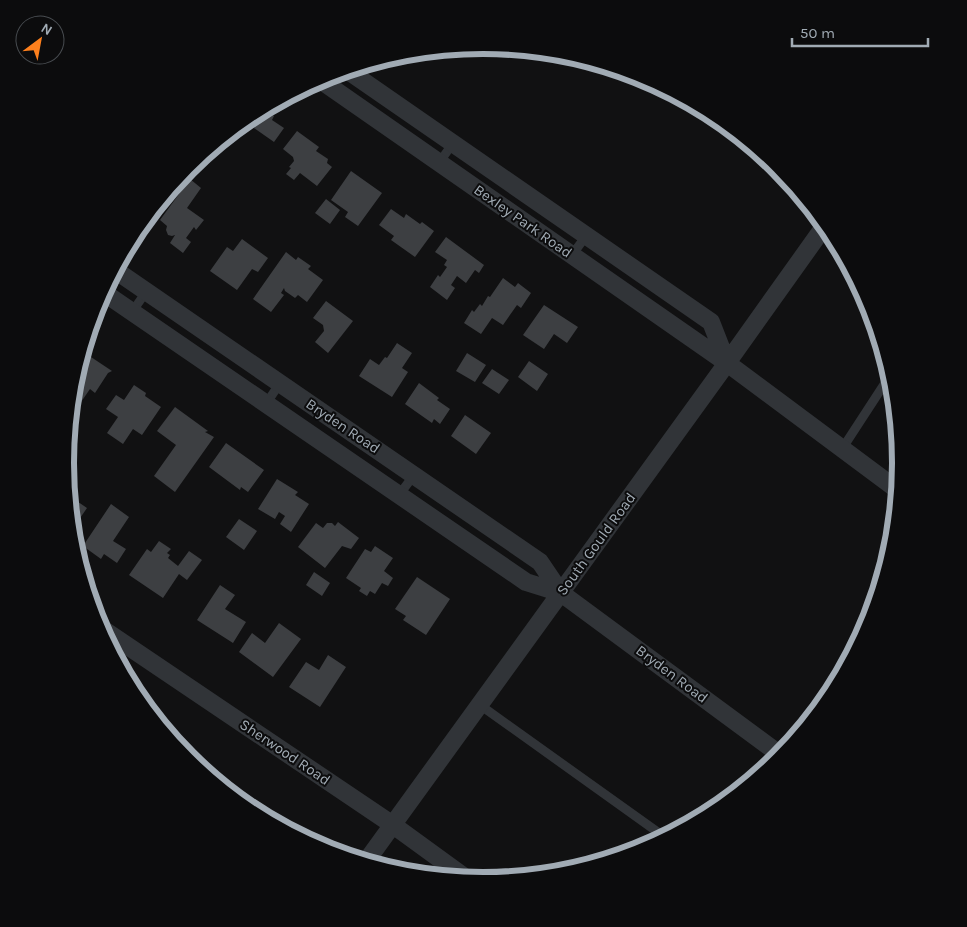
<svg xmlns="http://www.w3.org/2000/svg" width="967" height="927" font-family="Karla,sans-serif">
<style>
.building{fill:#3d3f42}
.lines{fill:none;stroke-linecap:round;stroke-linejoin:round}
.service{stroke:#313438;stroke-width:9}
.minor{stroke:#313438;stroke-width:18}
.labels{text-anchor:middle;stroke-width:4;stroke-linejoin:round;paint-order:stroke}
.street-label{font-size:15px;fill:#a1abb4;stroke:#0c0c0d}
.rim{fill:none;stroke:#a1abb4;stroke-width:6}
</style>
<rect width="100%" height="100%" fill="#111112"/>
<path class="building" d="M264,109L274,116L272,120L284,128L274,142L244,121L251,115Z
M297,131L319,147L316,151L328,159L327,163L332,167L317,186L300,173L294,180L286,174L291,168L289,167L294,161L293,157L283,149Z
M351,171L382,193L358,226L345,217L348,212L331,200Z
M190,179L201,188L187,208L204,220L196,230L194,227L186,238L191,242L183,253L170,243L175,235L172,236L168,235L166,230L167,226L160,220Z
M326,199L340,210L330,224L315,213Z
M391,209L404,218L406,214L420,224L422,222L434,231L415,257L391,240L394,236L379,225Z
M446,237L484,265L479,273L475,270L466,283L457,276L451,285L455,288L447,300L430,287L438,275L440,277L447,267L444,265L447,260L435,252Z
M242,239L268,258L258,272L252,269L237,290L210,271L227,247L233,251Z
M286,252L296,260L298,257L311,266L308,269L323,280L307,302L298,295L295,298L285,291L284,288L281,293L284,295L271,312L253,299Z
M503,278L515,287L518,283L531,293L521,308L517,305L503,325L492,318L481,334L464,323L472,310L474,312L480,304L482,306L488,296L490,297Z
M326,301L353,321L328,353L315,342L324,331L323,325L313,318Z
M544,305L578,327L567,343L554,334L544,349L523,335Z
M397,343L412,353L402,368L408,372L392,397L359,376L370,359L379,365L385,357L387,358Z
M82,351L112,371L108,373L95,393L90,389L79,405L71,400L73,382Z
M467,353L486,365L475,382L456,371Z
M529,361L548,374L537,391L518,377Z
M492,369L509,380L499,394L482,383Z
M419,383L439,398L437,400L450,409L440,424L434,419L432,423L405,404Z
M134,385L146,393L145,396L161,407L142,435L133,429L123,444L107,433L118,417L106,409L116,395L124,400Z
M175,407L208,431L205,432L214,437L175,492L154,476L176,445L157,431Z
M465,415L491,433L476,454L451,436Z
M226,443L264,470L248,492L241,487L240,490L209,467Z
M277,479L298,492L295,495L309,504L291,532L280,524L285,516L279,512L275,519L258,509Z
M68,495L87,508L76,524L71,520Z
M111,504L129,517L113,541L126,549L117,563L104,554L101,559L83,546Z
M239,519L257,531L244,550L226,537Z
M338,522L359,538L351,549L342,546L325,568L298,547L316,523L323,528L327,523H332L335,526Z
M159,541L171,549L167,553L170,555L168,558L178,566L189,551L202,560L187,580L179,574L163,598L129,575L147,549L151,552Z
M375,546L393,558L384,571L393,578L388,586L382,583L375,594L370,591L367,596L359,591L361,588L346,578L365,549L371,552Z
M314,572L330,583L322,596L306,585Z
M417,577L450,599L426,635L403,620L406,616L395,609Z
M220,585L235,595L225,609L246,622L233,643L197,620Z
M279,623L301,639L273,677L239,652L252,633L265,643Z
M328,655L346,667L320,707L289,687L306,662L319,670Z
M198,763L220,780L217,784L196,766Z
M231,787L256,804L251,812L227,792Z
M271,812L292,829L290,832L265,819Z"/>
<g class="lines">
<path class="service" d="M439,163L453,143
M572,255L586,236
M132,312L146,292
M266,404L280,383
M842,449L885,383
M399,495L414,475
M480,705L666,838"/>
<path class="minor" d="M347,70L711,322L727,363
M319,79L727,363L899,491
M115,270L540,562L561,593L782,756
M103,292L526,582L561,593
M98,626L393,825L470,881
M365,863L727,363L826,224"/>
</g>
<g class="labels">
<g class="street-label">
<text transform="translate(523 221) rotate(35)" y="5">Bexley Park Road</text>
<text transform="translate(343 426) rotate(34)" y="5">Bryden Road</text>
<text transform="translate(596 544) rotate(-54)" y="5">South Gould Road</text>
<text transform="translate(672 674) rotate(37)" y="5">Bryden Road</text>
<text transform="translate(285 752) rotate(34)" y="5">Sherwood Road</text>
</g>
</g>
<path d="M0 0H967V927H0ZM74 463a409 409 0 1 1 818 0a409 409 0 1 1-818 0Z" fill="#0c0c0d" fill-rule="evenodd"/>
<path class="rim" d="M74 463a409 409 0 1 1 818 0a409 409 0 1 1-818 0Z"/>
<g transform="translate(40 40) rotate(32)"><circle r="24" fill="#0c0c0d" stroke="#484c50"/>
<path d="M0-4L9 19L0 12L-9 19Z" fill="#fe801d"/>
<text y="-8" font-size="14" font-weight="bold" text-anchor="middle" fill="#a1abb4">N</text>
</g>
<path d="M792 38v8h136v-8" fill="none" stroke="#a1abb4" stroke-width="2.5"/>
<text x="800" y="38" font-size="15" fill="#a1abb4" stroke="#0c0c0d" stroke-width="4" paint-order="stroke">50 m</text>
</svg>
